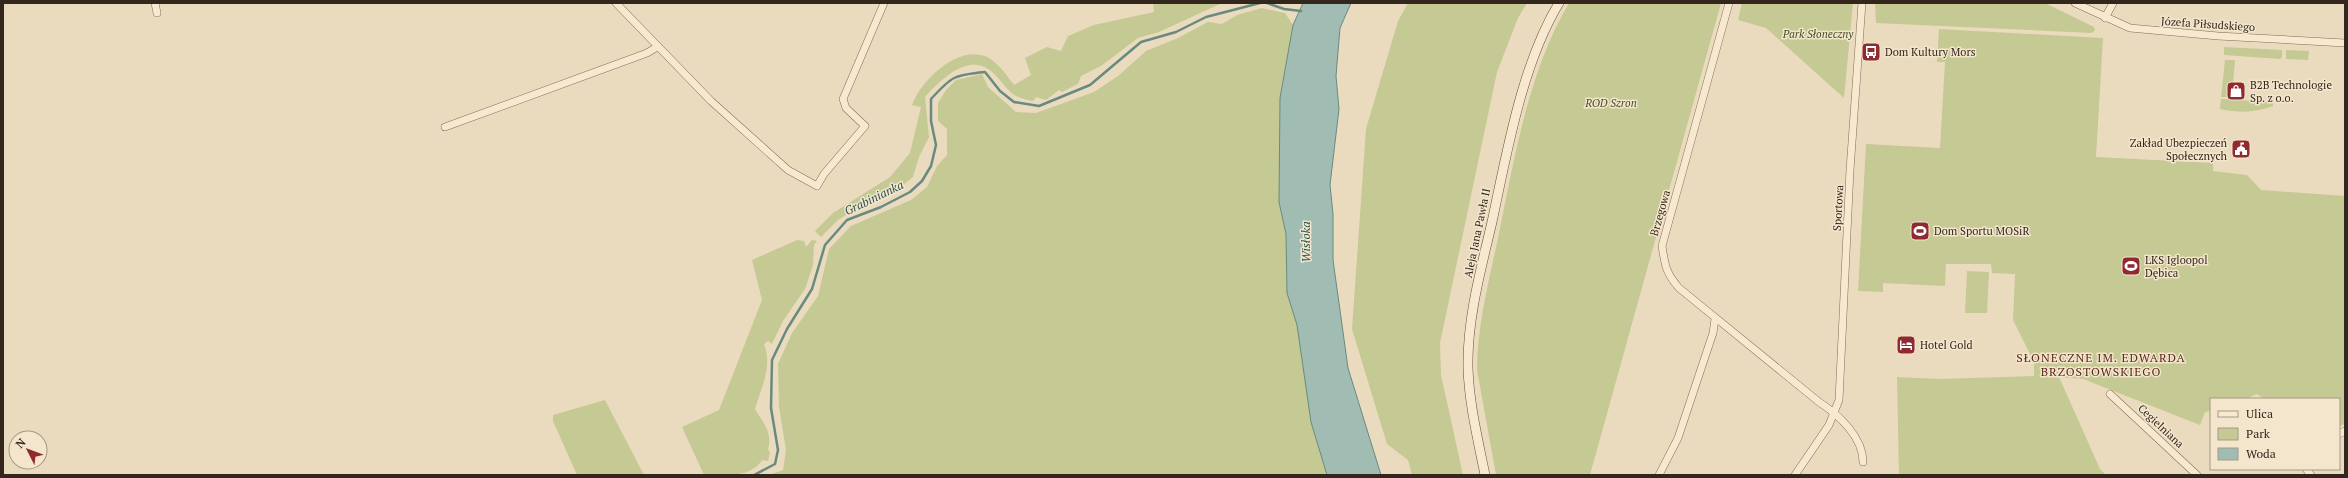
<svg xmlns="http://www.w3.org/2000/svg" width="2348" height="478" font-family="'PT Serif',serif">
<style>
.green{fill:#c5c993}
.water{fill:#a1bdb3;stroke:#698a80}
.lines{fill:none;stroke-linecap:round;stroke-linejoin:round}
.stream{stroke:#698a80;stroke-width:2.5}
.street-casing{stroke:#836c58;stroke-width:8}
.secondary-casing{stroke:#644e3b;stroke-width:10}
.street{stroke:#f7e9d0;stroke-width:7}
.secondary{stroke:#f7e9d0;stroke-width:9}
.labels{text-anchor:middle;stroke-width:3;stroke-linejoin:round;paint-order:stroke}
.street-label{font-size:11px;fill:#33261c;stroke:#f3e6cd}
.park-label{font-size:11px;font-style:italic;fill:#464e23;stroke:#f3e6cd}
.poi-label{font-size:11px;fill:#33261c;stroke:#f3e6cd;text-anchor:start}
.water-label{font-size:12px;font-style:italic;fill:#2b524e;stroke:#f3e6cd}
.neighbourhood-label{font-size:12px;letter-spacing:1px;fill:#5d271d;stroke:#f3e6cd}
</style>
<rect width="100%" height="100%" fill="#ebdbbe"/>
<path class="green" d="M1153,3H1222L1159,32L1138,38L1101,66L1081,76L1078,84L1062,92L1059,90L1046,100L1036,97L1033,101C1007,97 1009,87 992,72C969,51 940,80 925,97L929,137L919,157L913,177L897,190L865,203L838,220L821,237L815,231L833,213L890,177L910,153L921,107L912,105C921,80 960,42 989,58C1000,65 1007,76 1014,85L1031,75L1025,58L1047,47L1061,51L1068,36L1094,25L1154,12Z
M1408,3H1527L1518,18L1497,72L1440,343L1441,375L1463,475H1412L1408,460L1387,444L1352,329L1366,129L1398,21Z
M1569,3H1721L1590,475H1496L1477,370C1477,326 1489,281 1498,238C1514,160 1528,72 1569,3Z
M1742,3H1853L1844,98L1766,28L1738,20Z
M1875,3H2045L2094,27L2095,30L2092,33L1876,23Z
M1262,8L1285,13L1293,25L1280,98L1279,202L1286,234L1287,293L1297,325L1311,422L1327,475H769L783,470L786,450L779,407L778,364L792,333L818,296L829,249L851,226L911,200L927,187L937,166L947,155V129L938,121V103L946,90L956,80L982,74L988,87L1016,112L1036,113L1094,92L1118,76L1146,51L1178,38L1208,22L1222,24L1237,15Z
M1939,29L2103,38L2096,157L2213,163V171L2247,175L2261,190L2345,196V424L2339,426V399H2264L2257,394L2246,399H2211V411L2205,412L2200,425L2083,379L2059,377L2100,469L2106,475H1899L1897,377L1940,379L2034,376V362L2013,320L2015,274L1992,273L1991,264H1946L1945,286L1883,283V292L1858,291L1866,144L1940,148L1945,62H1937Z
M2224,47L2282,50V57L2280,59L2224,55Z
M2286,50L2309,51L2308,60L2286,59Z
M2225,60H2235L2232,97H2221Z
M2221,99L2273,102V106C2255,113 2239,113 2220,109Z
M797,240L804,241L806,247L812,240L817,241L814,245L813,265L805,289L783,321L772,344L768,341L764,344C773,368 761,387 755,409C763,423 773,432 768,449L770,453L768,461L762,460C751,478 725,475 704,475L682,427L719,410L762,300L752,260Z
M1967,271L1989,272L1987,313H1965Z
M605,400L644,475H577L553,421V415Z"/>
<path class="water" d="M1303,3H1351L1340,28L1336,76L1339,109L1330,185L1333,214V260L1348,368L1381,475H1327L1311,422L1297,325L1287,293L1286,234L1279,202L1280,98L1293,25Z"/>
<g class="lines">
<path class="stream" d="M1267,3L1284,9L1301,11
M754,475L775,464L778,450L771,408L772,360L787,329L812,289L825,245L847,220L881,207L910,192L922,181L931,166L936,145L931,121V99C952,76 954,75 985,72L1000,91L1014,102L1039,106L1090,85L1141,42L1176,32L1206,17L1260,3"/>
<g class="street-casing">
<path id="street" d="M155,3L157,13
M616,3L711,101L788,170L817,186L824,174L865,126L846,108L843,99L884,3
M1729,3L1662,246C1665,266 1666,273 1679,288L1819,402C1839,415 1863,437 1863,462
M2075,3L2130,28L2218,36L2345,43
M2105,18L2113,3
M445,127L647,53L657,47
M2110,394L2197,475
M2339,434L2345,431
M2306,469L2311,475
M1659,475L1678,438L1713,333L1715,319
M1795,475L1829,425L1839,400L1850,170L1862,3"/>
</g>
<g class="secondary-casing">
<path id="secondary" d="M1485,475C1478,440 1469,403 1468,368C1467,319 1481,269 1492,222C1507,152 1522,64 1559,3"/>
</g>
<use href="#street" class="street"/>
<use href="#secondary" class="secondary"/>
</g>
<defs>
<g id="bus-square" transform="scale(1)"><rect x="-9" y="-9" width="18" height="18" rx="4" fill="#8f2a30" stroke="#f3e6cd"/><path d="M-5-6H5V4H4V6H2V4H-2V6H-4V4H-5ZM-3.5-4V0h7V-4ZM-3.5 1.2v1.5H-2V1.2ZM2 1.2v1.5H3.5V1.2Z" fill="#fff"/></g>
<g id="shop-square" transform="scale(1)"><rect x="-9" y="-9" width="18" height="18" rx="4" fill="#8f2a30" stroke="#f3e6cd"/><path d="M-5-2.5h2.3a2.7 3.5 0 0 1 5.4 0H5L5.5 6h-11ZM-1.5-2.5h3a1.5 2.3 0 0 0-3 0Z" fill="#fff"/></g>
<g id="civic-square" transform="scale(1)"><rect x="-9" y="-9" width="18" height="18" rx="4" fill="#8f2a30" stroke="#f3e6cd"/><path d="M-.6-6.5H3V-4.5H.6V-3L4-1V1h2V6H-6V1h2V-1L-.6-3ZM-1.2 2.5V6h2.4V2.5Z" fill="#fff"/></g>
<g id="stadium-square" transform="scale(1)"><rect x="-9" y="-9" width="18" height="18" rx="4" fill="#8f2a30" stroke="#f3e6cd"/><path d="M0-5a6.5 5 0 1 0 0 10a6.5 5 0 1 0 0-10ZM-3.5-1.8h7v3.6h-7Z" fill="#fff"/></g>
<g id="hotel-square" transform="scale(1)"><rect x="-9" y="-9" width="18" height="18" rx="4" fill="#8f2a30" stroke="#f3e6cd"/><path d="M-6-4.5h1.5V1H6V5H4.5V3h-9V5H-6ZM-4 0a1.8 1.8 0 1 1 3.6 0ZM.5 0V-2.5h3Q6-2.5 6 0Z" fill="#fff"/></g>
</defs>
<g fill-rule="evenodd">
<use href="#bus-square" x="1871" y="52"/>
<use href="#shop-square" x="2236" y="91"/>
<use href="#civic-square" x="2241" y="149"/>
<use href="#stadium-square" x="1920" y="231"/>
<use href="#stadium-square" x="2131" y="266"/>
<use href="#hotel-square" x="1906" y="345"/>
</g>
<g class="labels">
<g class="street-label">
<text transform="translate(2208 24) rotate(4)" y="4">Józefa Piłsudskiego</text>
<text transform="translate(1838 208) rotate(-87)" y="4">Sportowa</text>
<text transform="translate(1660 213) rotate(-74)" y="4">Brzegowa</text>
<text transform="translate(1477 233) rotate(-78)" y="4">Aleja Jana Pawła II</text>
<text transform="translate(2161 426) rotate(43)" y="4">Cegielniana</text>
</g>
<g class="park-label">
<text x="1818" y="38">Park Słoneczny</text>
<text x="1611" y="107">ROD Szron</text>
</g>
<g class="poi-label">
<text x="1885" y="56">Dom Kultury Mors</text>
<text x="2250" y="89">B2B Technologie<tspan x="2250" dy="13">Sp. z o.o.</tspan></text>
<text x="2227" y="147" text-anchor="end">Zakład Ubezpieczeń<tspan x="2227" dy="13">Społecznych</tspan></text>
<text x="1934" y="235">Dom Sportu MOSiR</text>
<text x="2145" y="264">LKS Igloopol<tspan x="2145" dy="13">Dębica</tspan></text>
<text x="1920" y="349">Hotel Gold</text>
</g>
<g class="water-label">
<text transform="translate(874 198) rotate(-26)" y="4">Grabinianka</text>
<text transform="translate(1306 242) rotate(-90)" y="4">Wisłoka</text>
</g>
<g class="neighbourhood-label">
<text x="2101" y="362">SŁONECZNE IM. EDWARDA<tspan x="2101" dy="14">BRZOSTOWSKIEGO</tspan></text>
</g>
</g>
<rect width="2348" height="478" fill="none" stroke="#33261c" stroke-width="8"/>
<rect x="2210" y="398" width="130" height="72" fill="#f3e6cd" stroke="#a69986"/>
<rect x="2218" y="411" width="20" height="6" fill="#f7e9d0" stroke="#a69986"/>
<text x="2246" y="418" font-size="12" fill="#33261c">Ulica</text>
<rect x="2218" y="428" width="20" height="12" fill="#c5c993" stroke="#a69986"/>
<text x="2246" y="438" font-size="12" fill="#33261c">Park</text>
<rect x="2218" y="448" width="20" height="12" fill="#a1bdb3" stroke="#a69986"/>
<text x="2246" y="458" font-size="12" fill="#33261c">Woda</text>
<g transform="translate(28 450) rotate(312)"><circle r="19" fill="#f3e6cd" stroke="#a69986"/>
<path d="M0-3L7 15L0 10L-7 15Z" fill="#8f2a30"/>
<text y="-6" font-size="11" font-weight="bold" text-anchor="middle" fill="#33261c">N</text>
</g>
</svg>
